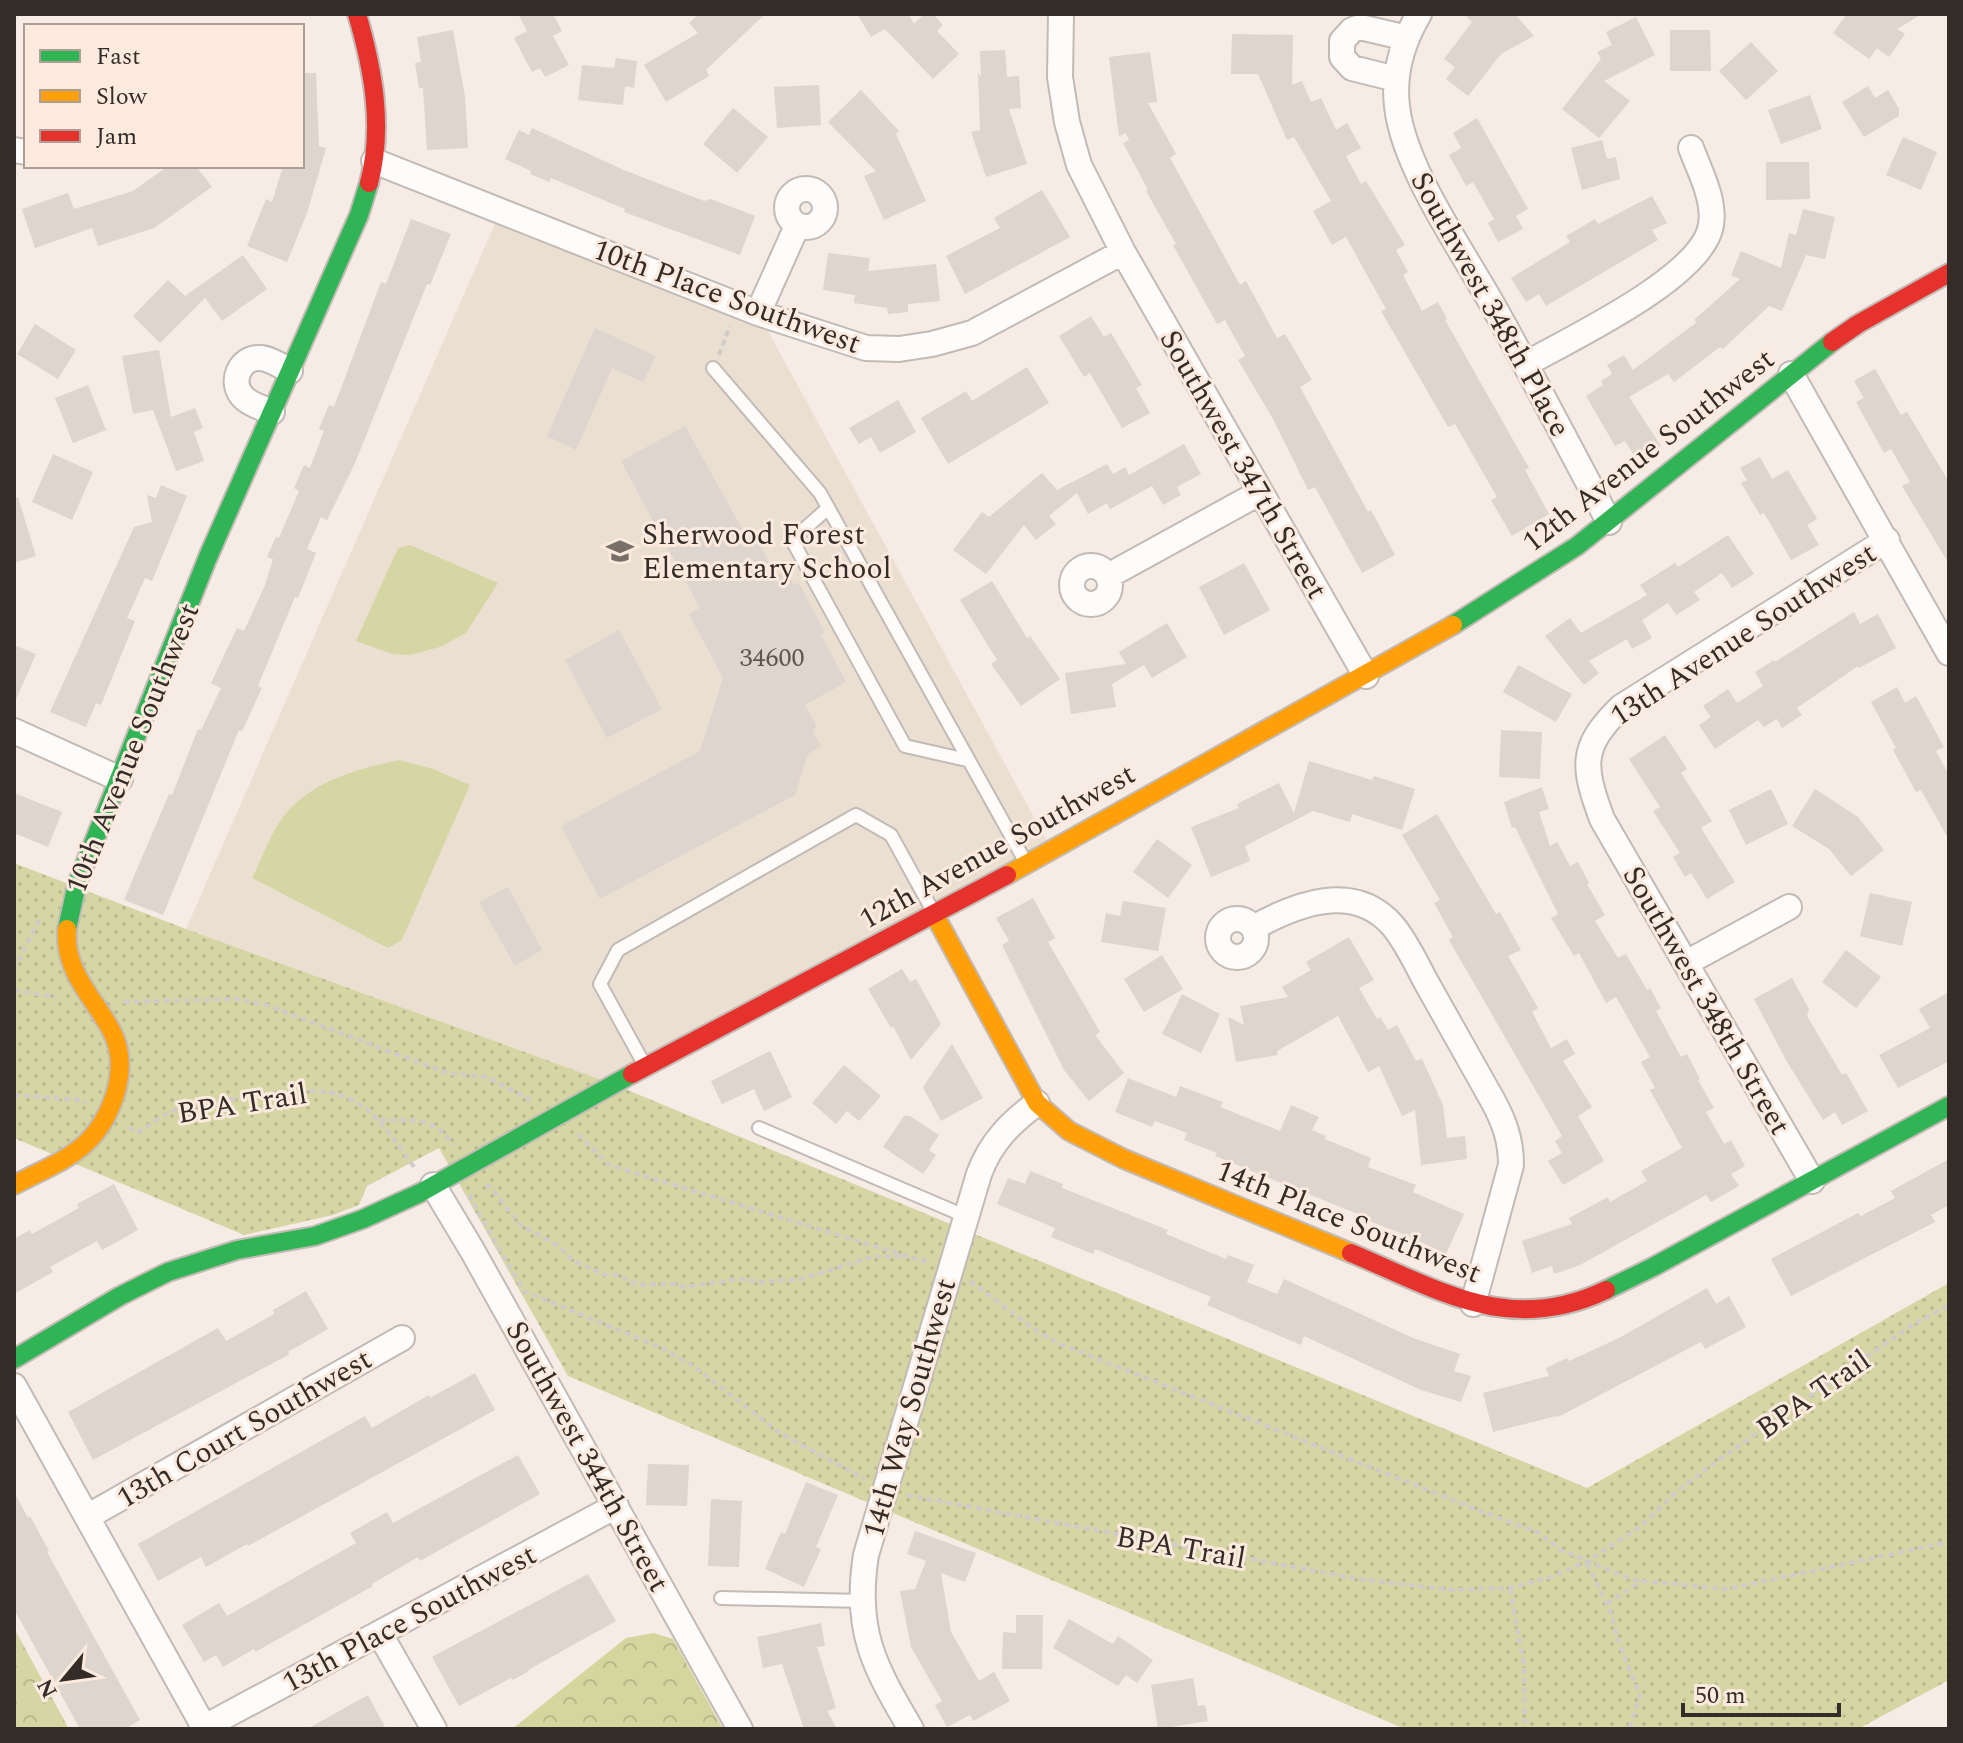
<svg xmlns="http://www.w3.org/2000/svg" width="1963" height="1743" font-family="Spectral,serif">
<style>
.education{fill:#ebdfd2}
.grass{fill:url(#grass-dots)}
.forest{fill:url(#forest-crowns)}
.park{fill:url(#park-crowns)}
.pitch{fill:#d6d6a5}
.building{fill:#ddd5ce}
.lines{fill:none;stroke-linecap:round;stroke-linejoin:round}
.lane-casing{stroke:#c2bab4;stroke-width:16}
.street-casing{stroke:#c2bab4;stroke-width:28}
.fast-casing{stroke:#c2bab4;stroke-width:22}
.slow-casing{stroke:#c2bab4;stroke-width:22}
.jam-casing{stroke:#c2bab4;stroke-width:22}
.path{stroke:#cfcbc8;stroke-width:4;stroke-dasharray:6 4;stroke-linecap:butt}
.lane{stroke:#fefcfb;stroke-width:12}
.street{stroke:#fefcfb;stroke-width:24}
.fast{stroke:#30b455;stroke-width:18}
.slow{stroke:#ff9f0a;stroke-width:18}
.jam{stroke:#e5322d;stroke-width:18}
.labels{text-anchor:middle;stroke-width:6;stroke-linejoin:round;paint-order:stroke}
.number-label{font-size:26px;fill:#5e5650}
.street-label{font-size:30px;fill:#342c26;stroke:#fceadf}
.poi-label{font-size:30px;fill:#342c26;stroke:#fceadf;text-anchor:start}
</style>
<defs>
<pattern id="grass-dots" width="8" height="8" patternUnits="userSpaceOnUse" patternTransform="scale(2)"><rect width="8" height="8" fill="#d6d6a5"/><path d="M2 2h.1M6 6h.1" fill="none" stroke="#b8b88e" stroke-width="1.8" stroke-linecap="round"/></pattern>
<pattern id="forest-crowns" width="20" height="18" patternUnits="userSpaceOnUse" patternTransform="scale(2)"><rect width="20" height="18" fill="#d5d69e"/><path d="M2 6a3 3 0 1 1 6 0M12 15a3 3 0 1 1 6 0" fill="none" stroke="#b7b888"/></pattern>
<pattern id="park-crowns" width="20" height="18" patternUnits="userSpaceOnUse" patternTransform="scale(2)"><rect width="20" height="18" fill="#d6d6a5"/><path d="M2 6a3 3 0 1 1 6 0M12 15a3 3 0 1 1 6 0" fill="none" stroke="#b8b88e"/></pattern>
</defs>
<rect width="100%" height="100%" fill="#f6ebe5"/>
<path class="education" d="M500,212L758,313L1052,850L613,1084L186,929Z"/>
<path class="grass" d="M14,863L186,929L613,1084L1587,1488L1949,1283V1680L1858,1729H1405L568,1376L439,1148L367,1186L359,1205L333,1215L244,1235L14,1138Z"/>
<path class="forest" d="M654,1633L673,1639L723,1729H512L626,1638Z"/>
<path class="park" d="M14,1628L69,1729H14Z"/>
<path class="pitch" d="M410,545L498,583L466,633L440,647L410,655L392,654L356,641L398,548Z
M399,760L433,769L470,785L402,940L388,948L252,878C262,859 270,834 283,817C311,781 357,769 399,760Z"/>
<path class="building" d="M518,14H553L562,31L553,36L569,65L545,77L540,68L532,72L514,38L527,31Z
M699,14H765L706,70L709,76L666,102L644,65L698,33L689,23Z
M857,14H911L909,15L914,24L924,14H933L943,25L937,31L959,54L933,79L885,29L871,37Z
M1464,14H1515L1534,36L1501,54L1468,96L1446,79L1455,67L1444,59L1472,22Z
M1847,14H1922L1897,29L1905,34L1889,57L1877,48L1869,59L1833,33Z
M1636,17L1655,55L1604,81L1630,101L1599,138L1562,109L1601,59L1597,52L1612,45L1606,32Z
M453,30L465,97L468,148L427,150L423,88H419L415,63L421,62L417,37Z
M1670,30H1710L1711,71H1670Z
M1232,34L1293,35L1292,85L1302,81L1311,102L1321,98L1336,130L1347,123L1361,148L1346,156L1361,184L1366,181L1405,245L1396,250L1408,272L1403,275L1422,311L1438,302L1447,319L1445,320L1529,468L1525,470L1549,514L1512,536L1491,500L1497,497L1455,424L1448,427L1381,311L1386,309L1346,237L1332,245L1313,211L1331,201L1294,137L1287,140L1258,74H1231Z
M1751,42L1778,71L1746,100L1719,71Z
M1005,50L1007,77L1019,76L1021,108L1009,109L1027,164L986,177L971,132L980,130L978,73L981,77L980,51Z
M1150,52L1157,102L1148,103L1176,154L1170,158L1240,285L1246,281L1277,338L1285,334L1312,380L1300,387L1368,512L1371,510L1395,555L1362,573L1315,487L1308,490L1273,419L1238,360L1245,356L1225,320L1217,324L1173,245L1176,244L1146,191L1148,190L1123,143L1129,140L1126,133L1119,136L1109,57Z
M616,58L637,61L634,88L625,86L623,105L578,100L582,65L614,68Z
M302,73H316L319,146L326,148L307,213L287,262L247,246L266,199L272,202L283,166H302Z
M819,85L821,125L777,128L774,87Z
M1868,86L1875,98L1888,90L1899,109V116L1864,137L1842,102Z
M861,90L899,131L896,134L926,201L884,220L864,176L876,171L828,122Z
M1810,95L1822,129L1781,144L1768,110Z
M733,108L768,137L737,173L703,144Z
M1477,118L1528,209L1516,216L1523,229L1498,242L1488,223L1494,219L1473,182L1466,186L1449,155L1461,148L1453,133Z
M532,128L624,170L704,201L711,199L755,216L740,255L624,212L625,209L551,178L549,182L530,174L531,171L505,159L519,130L529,135Z
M1903,137L1937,152L1921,190L1886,175Z
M1602,140L1607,159L1616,157L1620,179L1582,190L1571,148Z
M1766,162H1809L1810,199L1766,200Z
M168,166H196L212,187L154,228L98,246L92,228L35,248L22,209L68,193L74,209L133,191Z
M1042,190L1070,237L965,294L946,256L1000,228L994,218Z
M1652,196L1667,223L1652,230L1658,240L1546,306L1539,294L1526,302L1511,278L1570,242L1566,236L1595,219L1598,224Z
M1803,209L1835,217L1825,259L1806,255L1782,311L1769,306L1723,349L1720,347L1674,382L1668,374L1629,397L1661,446L1637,460L1625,441L1615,446L1586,396L1603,385L1601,381L1612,374L1607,365L1624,355L1633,370L1697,322L1694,320L1740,279L1731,275L1741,251L1781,268L1789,233L1796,235Z
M411,219L451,234L430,285L427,284L355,463L327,520L321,517L307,549L316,553L298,598L295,597L258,686L262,688L242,731L239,730L163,915L124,900L169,794L172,795L198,729L201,730L221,688L211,683L237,628L244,631L265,585L273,559L267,557L276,537L279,538L299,491L294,488L304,465L310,468L324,431L319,429L329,405L334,407L381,282L386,284Z
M828,253L870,258L868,271L936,264L940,301L908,304V312L888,314L887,308L854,303L855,295L823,290Z
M243,255L267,289L222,321L205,298L160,343L133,316L168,280L185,296Z
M1091,316L1104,337L1111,333L1142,385L1136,388L1150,413L1122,428L1090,373L1084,377L1059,336Z
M35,324L76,350L58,379L17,354Z
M595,328L656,356L643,382L612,368L576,450L547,436Z
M159,350L171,417L195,408L203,428L194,432L204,461L176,471L153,410L133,414L122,356Z
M1027,367L1049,403L948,464L921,418L966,391L972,401Z
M1875,369L1901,415L1907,412L1949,482V564L1902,486L1910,482L1891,449L1884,453L1856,402L1864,398L1854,381Z
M88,385L106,430L73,443L55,398Z
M898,400L916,432L880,453L871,437L859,444L849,428Z
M685,426L750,543L757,539L776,575L786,570L794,585L799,583L825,633L821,635L846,682L805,705L816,725L813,733L821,745L808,754L795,795L600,899L561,826L700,751L723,678L689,614L700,608L621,461Z
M1184,444L1201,474L1177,487L1181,495L1163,505L1152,486L1110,509L1107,503L1088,514L1077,493L1049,516L1056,524L1036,540L1024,525L986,574L953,550L982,512L989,517L1042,473L1057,490L1107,464L1113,474L1125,467L1129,475Z
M53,454L93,472L72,520L32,502Z
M1760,457L1772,479L1788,470L1817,519L1807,525L1819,545L1791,560L1764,513L1760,515L1741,483L1747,480L1740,468Z
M161,485L187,496L152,581L145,578L127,618L135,621L101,705L96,703L86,727L50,712L134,527L152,522L147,495L156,498Z
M18,497L36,556L14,563V498Z
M1728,535L1754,574L1732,588L1722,573L1694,592L1700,600L1676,615L1668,603L1642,620L1652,638L1632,649L1627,639L1589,661L1599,673L1584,685L1545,636L1570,618L1581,633L1647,595L1640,585L1675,563L1678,567Z
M1244,563L1270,610L1224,635L1199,587Z
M992,581L1027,638L1030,636L1060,679L1021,706L991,664L997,660L960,600Z
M1854,612L1860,624L1878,614L1896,648L1859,668L1858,666L1797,708L1802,715L1782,728L1777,719L1764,727L1758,720L1715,749L1699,725L1711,717L1703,706L1728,689L1737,703L1763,686L1755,672L1774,660L1775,662Z
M1167,623L1187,657L1152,678L1144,665L1112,684L1116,707L1071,714L1065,673L1126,664L1119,652Z
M619,630L662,709L607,738L565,660Z
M14,645L36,654L14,704Z
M1518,665L1572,694L1556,722L1503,692Z
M1897,687L1905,703L1916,696L1944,747L1936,751L1949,775V840L1921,790L1916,792L1893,750L1896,748L1871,702Z
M1501,730L1542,732L1540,779L1499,777Z
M1665,735L1687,769L1681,773L1712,821L1701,828L1735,882L1707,899L1691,873L1685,877L1673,857L1680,853L1653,811L1660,807L1629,759Z
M1309,761L1372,780L1374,776L1415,789L1402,830L1352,814L1350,822L1313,811L1245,846L1250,861L1211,877L1191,827L1239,808L1237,804L1279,783L1294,813Z
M1542,787L1549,809L1539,812L1550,846L1557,842L1570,866L1578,862L1589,883L1587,884L1605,915L1595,921L1618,958L1626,954L1647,990L1650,988L1661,1008L1656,1011L1681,1057L1687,1054L1700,1079L1698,1080L1714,1108L1706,1112L1724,1144L1731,1140L1745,1166L1731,1174L1739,1186L1711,1202L1706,1195L1580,1265L1554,1274L1552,1266L1532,1273L1522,1241L1572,1224L1569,1218L1608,1197L1610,1202L1647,1181L1641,1171L1682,1148L1650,1090L1655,1088L1641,1062L1650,1057L1616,997L1606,1003L1579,953L1574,956L1551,918L1558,914L1515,827L1512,828L1504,802Z
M1771,789L1788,824L1746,845L1729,810Z
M1815,789L1858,817L1884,850L1851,876L1829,849L1792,826Z
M14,793L62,812L48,847L14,833Z
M1437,814L1496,914L1500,912L1521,950L1508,956L1538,1008L1532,1012L1551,1048L1567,1039L1575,1054L1563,1061L1592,1107L1578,1116L1604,1161L1563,1185L1548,1161L1562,1153L1555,1141L1562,1136L1449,940L1453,937L1434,903L1440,900L1402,835Z
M1157,839L1192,865L1168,898L1133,872Z
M508,887L542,950L515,966L479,902Z
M1870,893L1912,902L1902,946L1860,936Z
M1033,898L1055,938L1048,942L1100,1032L1095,1035L1124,1073L1089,1101L1064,1070L1002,945L1009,941L996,918Z
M1123,901L1166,908L1158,951L1101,942L1106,913L1120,916Z
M1349,937L1374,980L1359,988L1377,1019L1380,1017L1388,1030L1397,1025L1416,1061L1422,1059L1443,1105L1447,1138L1465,1136L1467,1159L1421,1165L1415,1110L1402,1116L1379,1066L1368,1072L1338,1016L1277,1051L1278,1055L1236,1062L1228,1017L1244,1025L1240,1006L1288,997L1282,987L1311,970L1306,962Z
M1846,950L1881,977L1856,1008L1822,982Z
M1162,955L1183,989L1144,1012L1124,979Z
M902,969L910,982L916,979L941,1024L911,1060L893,1026L891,1028L868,989Z
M1792,978L1809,1009L1807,1016L1842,1075L1846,1073L1868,1111L1842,1125L1835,1112L1823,1120L1786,1060L1754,999Z
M1949,992V1061L1898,1088L1879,1055L1930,1028L1919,1009Z
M1182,994L1220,1014L1201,1053L1162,1034Z
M952,1044L983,1098L941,1121L923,1087Z
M770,1051L792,1097L764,1111L754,1089L722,1104L711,1081Z
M844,1065L881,1096L859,1121L847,1111L836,1124L812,1103Z
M1128,1078L1176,1097L1180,1086L1223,1102L1220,1107L1280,1131L1291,1105L1319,1117L1312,1130L1326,1136L1325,1139L1371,1158L1368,1167L1416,1185L1413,1192L1464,1214L1446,1254L1408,1236L1359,1217L1360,1215L1215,1156L1217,1153L1184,1140L1187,1133L1155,1121L1152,1127L1115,1112Z
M904,1116H910L939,1135L929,1150L936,1155L923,1174L883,1147Z
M1949,1159V1205L1931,1215L1935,1222L1791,1296L1771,1259L1858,1213L1861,1216L1895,1198L1891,1191Z
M1030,1171L1063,1184L1062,1188L1168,1230L1166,1234L1226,1259L1228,1255L1254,1265L1247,1282L1277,1294L1284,1279L1413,1338L1460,1354L1454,1371L1471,1376L1461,1402L1421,1390L1304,1336L1301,1345L1207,1305L1211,1297L1095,1249L1093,1254L1051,1237L1055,1228L997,1204L1008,1178L1025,1184Z
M114,1184L138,1230L102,1250L97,1241L50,1267L53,1272L14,1294V1239L30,1230L32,1234L79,1208L77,1204Z
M1707,1288L1716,1304L1729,1296L1746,1327L1705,1349L1701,1342L1558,1417L1557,1416L1493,1432L1483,1393L1549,1376L1546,1368L1567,1358L1569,1361L1621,1337Z
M306,1291L328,1329L288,1352L290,1354L93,1460L68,1412L218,1328L226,1341L274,1314L273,1310Z
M475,1373L495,1410L248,1546L247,1544L206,1567L201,1557L158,1581L138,1544L365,1416L372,1428L429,1395L430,1398Z
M518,1455L540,1494L420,1561L418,1557L372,1584L373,1586L255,1652L254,1649L223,1667L216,1655L204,1662L182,1625L219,1603L227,1616L356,1543L350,1533L387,1512L393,1523Z
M648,1464L689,1465L687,1506L646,1505Z
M806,1482L838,1495L816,1547L821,1549L804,1587L765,1569L781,1532L785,1534Z
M14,1492L28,1518L30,1516L49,1551L47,1552L140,1720L125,1729H80L14,1609Z
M711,1499L742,1501L739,1567L708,1566Z
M915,1531L976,1553L965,1582L941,1573L951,1632L979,1681L994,1672L1010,1701L973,1721L970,1715L947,1727L935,1705L942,1701L911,1647L900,1591L915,1589L926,1561L907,1554Z
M588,1574L616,1621L528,1670L529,1671L513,1680L511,1678L459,1706L432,1657Z
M1016,1615H1043L1042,1669H1002L1003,1632L1016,1633Z
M1069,1619L1113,1644L1118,1636L1153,1660L1137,1683L1126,1675L1118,1686L1053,1648Z
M821,1623L825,1646L817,1647L836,1708L827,1711L837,1729H804L782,1664L763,1668L757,1637Z
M1193,1678L1198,1706L1205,1705L1208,1721L1158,1729L1151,1685Z
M368,1695L386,1729H307Z"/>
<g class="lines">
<g class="lane-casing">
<path id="lane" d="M713,368L820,493L1025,861
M827,509L792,540L905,746L967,760
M644,1064L600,984L618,950L856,815L891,835L934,913
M759,1128L965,1216
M721,1598L863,1601"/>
</g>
<g class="street-casing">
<path id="street" d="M1061,14L1060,77L1067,122L1079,165L1123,252L1366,676
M1419,14C1402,43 1393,73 1397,106C1403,166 1461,249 1491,302C1532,375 1570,448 1609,522
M1396,79L1352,68L1342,57V41L1352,30L1360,27L1407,38
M14,150L26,152
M374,161L758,313L866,348L899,349L932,344L972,333L1123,252
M787 208a19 19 0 1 1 38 0a19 19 0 1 1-38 0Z
M758,313L797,226
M1526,364C1570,339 1703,277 1711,225C1715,199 1700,172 1691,148
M1791,374L1949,653
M272,412C263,408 251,405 244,398C228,383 240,356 261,358C271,359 281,366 290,371
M1072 585a19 19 0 1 1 38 0a19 19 0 1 1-38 0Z
M1108,576L1259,493
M14,731L120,779
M1218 938a19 19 0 1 1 38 0a19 19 0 1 1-38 0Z
M1253,928C1296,904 1354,881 1393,926C1408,944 1418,968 1430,989C1451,1026 1472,1064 1493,1101C1505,1123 1511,1141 1511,1165L1473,1304
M1686,963L1789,907
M1812,1181L1602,819C1583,767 1579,748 1621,707L1887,540
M433,1185L472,1250L740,1729
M14,1386L204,1727
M87,1517L402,1338
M380,1634L434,1729
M201,1729L616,1506
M911,1729C874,1666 854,1631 866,1555L979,1174C991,1142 1010,1123 1037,1103"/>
</g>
<g class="fast-casing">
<path id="fast" d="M1453,625L1577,546L1832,342
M67,929L77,884L208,557L359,215L369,183
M1606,1290L1653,1267L1949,1106
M14,1359L120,1296L168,1272L237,1250L315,1236L363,1219L420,1193L632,1074"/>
</g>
<g class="slow-casing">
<path id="slow" d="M1007,875L1453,625
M934,914L1037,1103L1069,1131L1124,1159L1351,1253
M14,1185C66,1158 100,1149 117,1088C122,1067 121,1047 110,1028C91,994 64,971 67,929"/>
</g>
<g class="jam-casing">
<path id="jam" d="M357,14C373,69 384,127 369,183
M1832,342L1858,324L1949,273
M632,1074L1007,875
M1351,1253C1439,1290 1510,1336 1606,1290"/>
</g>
<path class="path" d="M719,355L730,326
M14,970L40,918
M14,990L55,997
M124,1002L237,999L266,1005L447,1073L487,1077L532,1101
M14,1095L81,1100L86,1103
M380,1120C411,1121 434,1115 453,1145
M128,1128L138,1132C151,1126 161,1115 175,1110C197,1101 225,1101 248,1097C342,1083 360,1088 414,1167
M578,1134L609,1165L930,1263
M486,1186H490L519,1224L558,1246L574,1261L605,1275H618L638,1285L676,1284L685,1287L739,1279L763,1282L801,1279L875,1256L903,1257
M472,1195L470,1198L524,1291L662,1348L696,1368L781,1434L865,1479
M970,1281L1038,1332L1058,1343L1478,1510L1539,1533L1561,1550L1633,1580L1727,1589L1949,1542
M907,1495L1358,1579L1451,1590L1509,1588L1551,1577L1586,1562L1640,1527L1677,1491L1720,1459L1912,1325L1949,1305
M1587,1564L1610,1610L1619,1643L1640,1696L1629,1729
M1510,1589L1524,1665L1525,1729
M1607,1604L1641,1581"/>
<use href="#lane" class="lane"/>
<use href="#street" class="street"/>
<use href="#fast" class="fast"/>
<use href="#slow" class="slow"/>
<use href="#jam" class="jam"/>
</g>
<defs>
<g id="school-bare" transform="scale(2.16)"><path d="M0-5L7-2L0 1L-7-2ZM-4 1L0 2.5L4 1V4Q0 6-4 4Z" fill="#786f69" stroke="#fceadf" stroke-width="2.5" paint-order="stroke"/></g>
</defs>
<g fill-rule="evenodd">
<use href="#school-bare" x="620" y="551"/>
</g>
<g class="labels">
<g class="number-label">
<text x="772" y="666">34600</text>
</g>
<g class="street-label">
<text transform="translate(727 296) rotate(20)" y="10">10th Place Southwest</text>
<text transform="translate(1491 304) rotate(61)" y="10">Southwest 348th Place</text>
<text transform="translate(1648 450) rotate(-38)" y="10">12th Avenue Southwest</text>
<text transform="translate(1244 464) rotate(60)" y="10">Southwest 347th Street</text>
<text transform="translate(1743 634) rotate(-33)" y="10">13th Avenue Southwest</text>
<text transform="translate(132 748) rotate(-68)" y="10">10th Avenue Southwest</text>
<text transform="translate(997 846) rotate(-29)" y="10">12th Avenue Southwest</text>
<text transform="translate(1707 1000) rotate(60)" y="10">Southwest 348th Street</text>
<text transform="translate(242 1103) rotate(-9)" y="10">BPA Trail</text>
<text transform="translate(1349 1221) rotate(22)" y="10">14th Place Southwest</text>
<text transform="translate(1813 1394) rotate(-35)" y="10">BPA Trail</text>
<text transform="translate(909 1408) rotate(-74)" y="10">14th Way Southwest</text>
<text transform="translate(244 1428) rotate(-30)" y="10">13th Court Southwest</text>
<text transform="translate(588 1456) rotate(61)" y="10">Southwest 344th Street</text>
<text transform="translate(1181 1547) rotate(10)" y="10">BPA Trail</text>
<text transform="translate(409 1618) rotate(-28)" y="10">13th Place Southwest</text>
</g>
<g class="poi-label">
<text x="642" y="544">Sherwood Forest<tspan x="642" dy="34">Elementary School</tspan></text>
</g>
</g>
<rect width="1963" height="1743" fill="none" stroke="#342c26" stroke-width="32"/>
<rect x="24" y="24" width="280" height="144" fill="#fceadf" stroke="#ac9e95" stroke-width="2"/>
<rect x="40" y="50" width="40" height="12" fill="#30b455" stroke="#ac9e95" stroke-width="2"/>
<text x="96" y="64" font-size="24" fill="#342c26">Fast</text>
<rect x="40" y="90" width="40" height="12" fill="#ff9f0a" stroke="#ac9e95" stroke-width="2"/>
<text x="96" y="104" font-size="24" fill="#342c26">Slow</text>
<rect x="40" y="130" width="40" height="12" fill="#e5322d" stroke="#ac9e95" stroke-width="2"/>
<text x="96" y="144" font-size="24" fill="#342c26">Jam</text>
<g transform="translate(64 1679) rotate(241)" stroke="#fceadf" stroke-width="6" paint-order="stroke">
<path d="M0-6L14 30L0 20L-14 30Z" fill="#342c26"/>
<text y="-12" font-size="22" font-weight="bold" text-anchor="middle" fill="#342c26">N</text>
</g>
<path d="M1683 1703v12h156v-12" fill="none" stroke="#342c26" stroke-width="4"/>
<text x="1695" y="1703" font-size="24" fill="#342c26" stroke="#fceadf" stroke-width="6" paint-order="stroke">50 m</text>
</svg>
